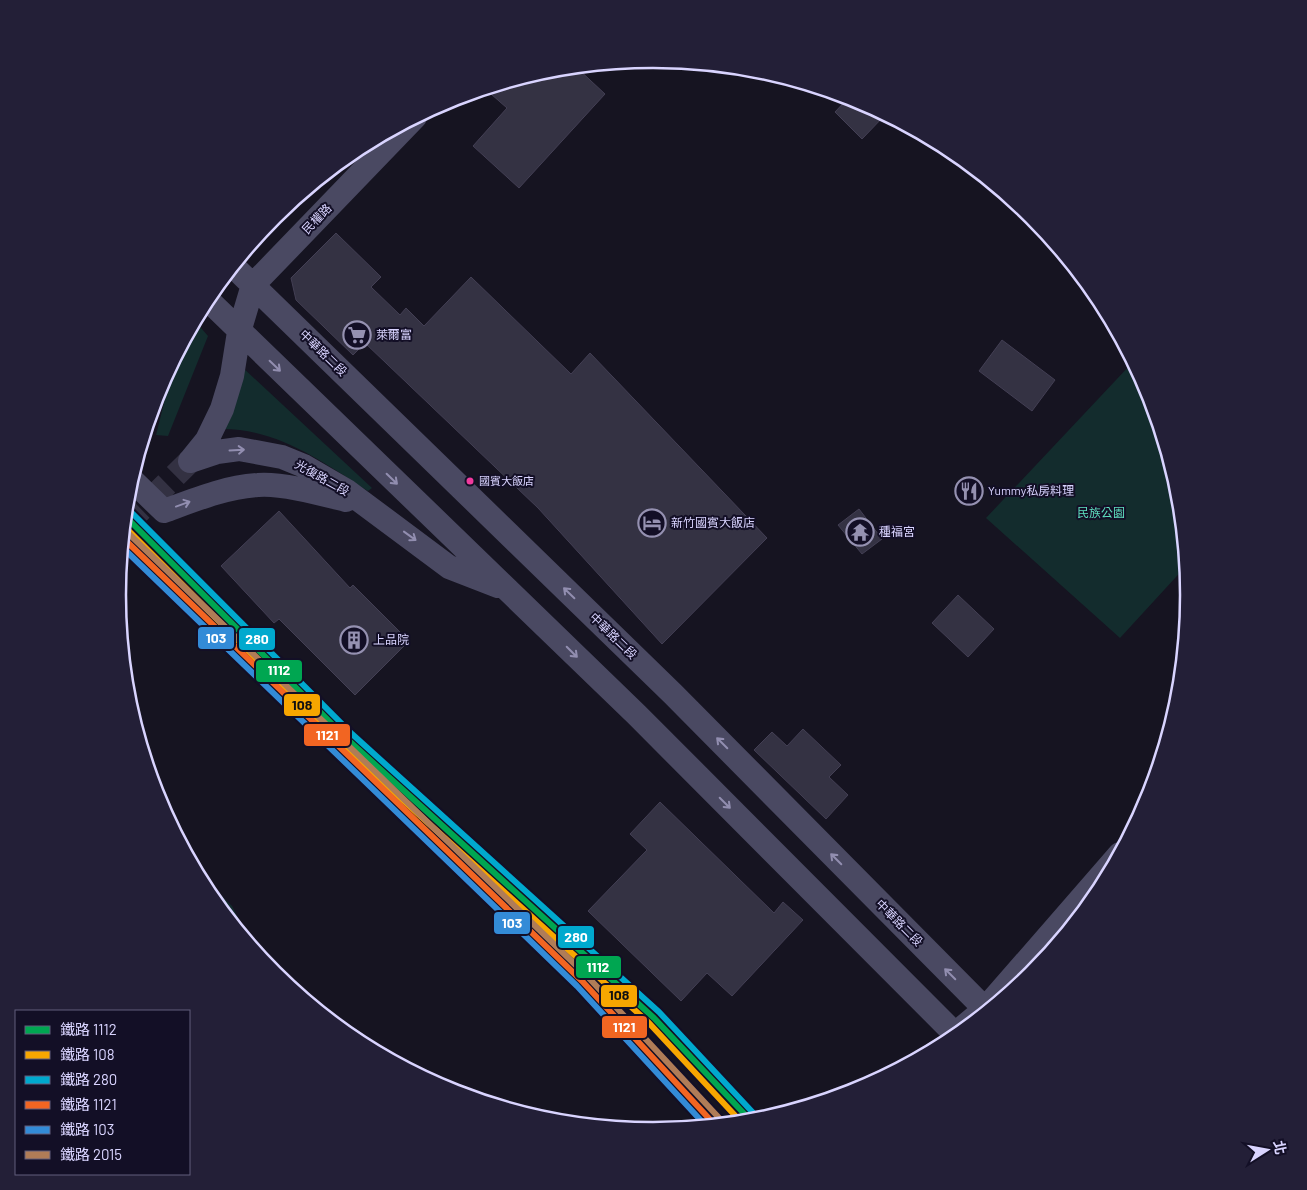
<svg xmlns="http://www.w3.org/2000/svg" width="1307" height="1190" font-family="Barlow,'Noto Sans TC',sans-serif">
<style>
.green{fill:#132c2d}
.building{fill:#343243;stroke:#433f54}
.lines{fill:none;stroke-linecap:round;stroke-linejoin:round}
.minor-tunnel{stroke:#333142;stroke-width:24;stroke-dasharray:24 12;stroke-linecap:butt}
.minor{stroke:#4a4962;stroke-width:24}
.rail-1-casing{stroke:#130f26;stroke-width:10}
.rail-2-casing{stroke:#130f26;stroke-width:10}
.rail-3-casing{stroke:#130f26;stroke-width:10}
.rail-4-casing{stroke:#130f26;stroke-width:10}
.rail-5-casing{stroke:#130f26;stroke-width:10}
.rail-6-casing{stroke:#130f26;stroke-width:10}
.rail-1{stroke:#00a651;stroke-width:6}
.rail-2{stroke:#f7a600;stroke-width:6}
.rail-3{stroke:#00a9ce;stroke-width:6}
.rail-4{stroke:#f26522;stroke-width:6}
.rail-5{stroke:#338bd7;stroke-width:6}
.rail-6{stroke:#b07c57;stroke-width:6}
.oneway{stroke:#928eb0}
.bus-dot{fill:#f13a9d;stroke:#130f26;stroke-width:2}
.labels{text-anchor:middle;stroke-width:4;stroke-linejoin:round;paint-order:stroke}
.bus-label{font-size:11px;fill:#d9d4ff;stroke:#130f26;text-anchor:start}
.street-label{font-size:12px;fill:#d9d4ff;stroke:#130f26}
.poi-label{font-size:12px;fill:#d9d4ff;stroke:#130f26;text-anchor:start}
.park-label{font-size:12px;fill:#5fe0c0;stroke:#130f26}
.rim{fill:none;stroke:#d9d4ff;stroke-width:2.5}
.line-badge{stroke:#130f26;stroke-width:2}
.badge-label{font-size:14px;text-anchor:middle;font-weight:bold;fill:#fff}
.pale-badge-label{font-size:14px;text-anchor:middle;font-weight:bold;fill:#111}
</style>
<rect width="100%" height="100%" fill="#161421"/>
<path class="green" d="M195,321L208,336L168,436L156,435L166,395V374Z
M1132,363L1149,390L1179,491L1187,565L1120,638L986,518Z
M241,366L372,488L368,491C323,462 278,429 223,429Z
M196,871L232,906L253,948L207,893Z"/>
<path class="building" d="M575,66L605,94L519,188L473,146L507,108L491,94L500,84L549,69Z
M849,97L886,114L862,139L835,112Z
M336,233L381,277L371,287L400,315L406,308L424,326L471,277L571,374L590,353L767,538L662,644L538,508L365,343L353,355L296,300L291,278Z
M1002,340L1055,380L1032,411L979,371Z
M859,509L882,539L862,554L838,525Z
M279,511L350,588L353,585L409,641L355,695L279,619L274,623L221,566Z
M958,595L994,629L968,657L932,623Z
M803,729L841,765L829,777L848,795L826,819L754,750L772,732L787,746Z
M660,802L774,913L783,902L803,920L732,996L707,973L681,1001L588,911L647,850L630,834Z"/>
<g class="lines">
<path class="minor-tunnel" d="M124,526L190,461"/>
<path class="minor" d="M233,266L673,694L987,1011
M207,299L637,715L957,1036
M190,461L207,440L222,409L232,376L239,332L253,285L415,117
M190,461L217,452L239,449L282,457L304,466L347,491L449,567L498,586
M131,479L164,511C194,500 225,487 258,485C282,483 322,494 346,500
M955,1034L985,1009L1120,854"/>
<g class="rail-1-casing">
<path id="rail-1" d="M125,516L347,739L654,1018L752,1122"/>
</g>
<g class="rail-2-casing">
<path id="rail-2" d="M124,526L342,745L649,1023L742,1123"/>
</g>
<g class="rail-3-casing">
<path id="rail-3" d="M130,511L352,734L659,1012L757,1117"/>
</g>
<g class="rail-4-casing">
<path id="rail-4" d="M123,538L582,981L715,1125"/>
</g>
<g class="rail-5-casing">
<path id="rail-5" d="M122,547L577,986L706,1126"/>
</g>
<g class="rail-6-casing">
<path id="rail-6" d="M128,533L587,976L721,1120"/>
</g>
<use href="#rail-1" class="rail-1"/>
<use href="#rail-2" class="rail-2"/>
<use href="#rail-3" class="rail-3"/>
<use href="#rail-4" class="rail-4"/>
<use href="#rail-5" class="rail-5"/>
<use href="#rail-6" class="rail-6"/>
</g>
<defs><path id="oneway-shaft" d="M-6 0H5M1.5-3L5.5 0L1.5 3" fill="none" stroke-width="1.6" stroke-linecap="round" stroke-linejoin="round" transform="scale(1.25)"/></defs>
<g class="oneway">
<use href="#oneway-shaft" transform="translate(275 366) rotate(44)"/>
<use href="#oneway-shaft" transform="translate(237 450) rotate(-3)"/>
<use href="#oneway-shaft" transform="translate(392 479) rotate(44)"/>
<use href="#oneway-shaft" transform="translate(183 504) rotate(-20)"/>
<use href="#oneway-shaft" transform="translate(410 536) rotate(36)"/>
<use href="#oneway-shaft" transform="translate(569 593) rotate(-136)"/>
<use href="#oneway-shaft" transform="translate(572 652) rotate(45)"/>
<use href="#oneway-shaft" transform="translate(722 743) rotate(-135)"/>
<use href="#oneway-shaft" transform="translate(725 803) rotate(45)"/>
<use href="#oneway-shaft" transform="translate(836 859) rotate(-135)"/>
<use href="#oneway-shaft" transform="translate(950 974) rotate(-135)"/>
</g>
<defs>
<g id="supermarket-ring" transform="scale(1.4375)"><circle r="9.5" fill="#130f26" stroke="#9591b1" stroke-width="1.5"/><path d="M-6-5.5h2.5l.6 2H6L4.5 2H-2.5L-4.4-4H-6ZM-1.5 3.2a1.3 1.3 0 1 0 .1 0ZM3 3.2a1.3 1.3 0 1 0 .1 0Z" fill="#9591b1"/></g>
<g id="restaurant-ring" transform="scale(1.4375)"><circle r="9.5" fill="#130f26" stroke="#9591b1" stroke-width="1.5"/><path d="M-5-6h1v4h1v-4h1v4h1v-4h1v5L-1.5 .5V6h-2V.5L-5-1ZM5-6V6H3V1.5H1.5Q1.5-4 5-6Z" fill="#9591b1"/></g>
<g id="hotel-ring" transform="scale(1.4375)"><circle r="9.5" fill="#130f26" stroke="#9591b1" stroke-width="1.5"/><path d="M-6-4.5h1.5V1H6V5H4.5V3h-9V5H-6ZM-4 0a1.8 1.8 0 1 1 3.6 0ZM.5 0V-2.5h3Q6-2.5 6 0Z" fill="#9591b1"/></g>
<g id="temple-ring" transform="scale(1.4375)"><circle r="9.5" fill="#130f26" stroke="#9591b1" stroke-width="1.5"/><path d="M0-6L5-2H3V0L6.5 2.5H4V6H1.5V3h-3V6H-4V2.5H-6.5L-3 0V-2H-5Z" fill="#9591b1"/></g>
<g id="building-ring" transform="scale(1.4375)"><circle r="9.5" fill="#130f26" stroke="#9591b1" stroke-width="1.5"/><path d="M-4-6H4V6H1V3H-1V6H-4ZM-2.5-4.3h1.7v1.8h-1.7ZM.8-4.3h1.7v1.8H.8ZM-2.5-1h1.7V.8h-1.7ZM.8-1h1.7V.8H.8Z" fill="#9591b1"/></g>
</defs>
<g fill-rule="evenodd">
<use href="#supermarket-ring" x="357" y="335"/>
<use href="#restaurant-ring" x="969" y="491"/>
<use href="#hotel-ring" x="652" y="523"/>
<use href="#temple-ring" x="860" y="532"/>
<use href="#building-ring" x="354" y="640"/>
</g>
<circle class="bus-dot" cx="470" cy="481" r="4.5"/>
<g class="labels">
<g class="bus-label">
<text x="479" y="485">國賓大飯店</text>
</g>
<g class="street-label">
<text transform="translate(317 219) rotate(-46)" y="4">民權路</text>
<text transform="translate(323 353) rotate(44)" y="4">中華路二段</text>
<text transform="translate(322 478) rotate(29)" y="4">光復路二段</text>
<text transform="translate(613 636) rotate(44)" y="4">中華路二段</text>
<text transform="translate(899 923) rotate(45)" y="4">中華路二段</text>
</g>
<g class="poi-label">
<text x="376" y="339">萊爾富</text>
<text x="988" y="495">Yummy私房料理</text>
<text x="671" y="527">新竹國賓大飯店</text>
<text x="879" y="536">種福宮</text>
<text x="373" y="644">上品院</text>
</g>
<g class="park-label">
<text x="1101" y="517">民族公園</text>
</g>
</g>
<path d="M0 0H1307V1190H0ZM126 595a527 527 0 1 1 1054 0a527 527 0 1 1-1054 0Z" fill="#231f37" fill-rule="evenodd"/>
<path class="rim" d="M126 595a527 527 0 1 1 1054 0a527 527 0 1 1-1054 0Z"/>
<g class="line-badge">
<rect x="197" y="626" width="38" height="24" rx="5" fill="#338bd7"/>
<rect x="238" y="627" width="38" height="24" rx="5" fill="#00a9ce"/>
<rect x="255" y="659" width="48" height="24" rx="5" fill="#00a651"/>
<rect x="283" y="693" width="38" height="24" rx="5" fill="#f7a600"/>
<rect x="303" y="723" width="48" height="24" rx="5" fill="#f26522"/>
<rect x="493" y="911" width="38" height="24" rx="5" fill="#338bd7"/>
<rect x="557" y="925" width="38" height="24" rx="5" fill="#00a9ce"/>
<rect x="575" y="955" width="47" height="24" rx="5" fill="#00a651"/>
<rect x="600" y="984" width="38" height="24" rx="5" fill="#f7a600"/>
<rect x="601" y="1015" width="47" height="24" rx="5" fill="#f26522"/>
</g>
<g class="badge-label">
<text x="216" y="643">103</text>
<text x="257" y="644">280</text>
<text x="279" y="675">1112</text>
<text x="327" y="740">1121</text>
<text x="512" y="928">103</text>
<text x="576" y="942">280</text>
<text x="598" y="972">1112</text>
<text x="624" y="1032">1121</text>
</g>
<g class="pale-badge-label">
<text x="302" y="710">108</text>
<text x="619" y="1000">108</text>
</g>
<rect x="15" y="1010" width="175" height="165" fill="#130f26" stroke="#625e7d"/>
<rect x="25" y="1026" width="25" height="8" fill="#00a651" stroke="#625e7d"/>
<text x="60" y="1035" font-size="15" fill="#d9d4ff">鐵路 1112</text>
<rect x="25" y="1051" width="25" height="8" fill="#f7a600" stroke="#625e7d"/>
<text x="60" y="1060" font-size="15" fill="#d9d4ff">鐵路 108</text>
<rect x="25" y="1076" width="25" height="8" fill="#00a9ce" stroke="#625e7d"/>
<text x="60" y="1085" font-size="15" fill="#d9d4ff">鐵路 280</text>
<rect x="25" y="1101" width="25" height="8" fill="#f26522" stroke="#625e7d"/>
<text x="60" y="1110" font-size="15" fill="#d9d4ff">鐵路 1121</text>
<rect x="25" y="1126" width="25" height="8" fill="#338bd7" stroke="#625e7d"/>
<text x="60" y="1135" font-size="15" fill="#d9d4ff">鐵路 103</text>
<rect x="25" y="1151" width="25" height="8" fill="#b07c57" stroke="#625e7d"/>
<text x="60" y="1160" font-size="15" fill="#d9d4ff">鐵路 2015</text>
<g transform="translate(1267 1150) rotate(79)" stroke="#130f26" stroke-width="4" paint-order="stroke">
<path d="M0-4L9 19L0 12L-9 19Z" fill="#d9d4ff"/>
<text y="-8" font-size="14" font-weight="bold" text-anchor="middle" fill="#d9d4ff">北</text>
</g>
</svg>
